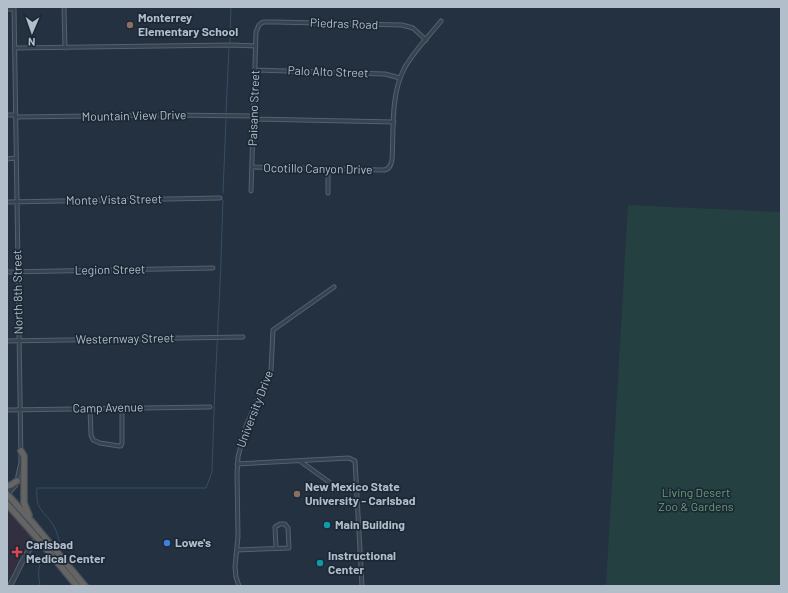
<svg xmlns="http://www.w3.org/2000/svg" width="788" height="593" font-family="Barlow,sans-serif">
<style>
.medical{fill:#312f40}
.green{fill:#254041}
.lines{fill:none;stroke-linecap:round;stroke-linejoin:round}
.stream{stroke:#354e68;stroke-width:1}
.minor-casing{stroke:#55616e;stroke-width:5}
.tertiary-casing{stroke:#55616e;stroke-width:6}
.trunk-casing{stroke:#424e5b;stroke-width:8}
.minor{stroke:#374350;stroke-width:3}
.tertiary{stroke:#374350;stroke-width:4}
.trunk{stroke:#666462;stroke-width:5.5}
.education-dot{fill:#8d6e63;stroke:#1c2835;stroke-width:1.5}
.culture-dot{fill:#0f9aa8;stroke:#1c2835;stroke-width:1.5}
.shop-dot{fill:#3f7fe0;stroke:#1c2835;stroke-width:1.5}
.health-dot{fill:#e0444e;stroke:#1c2835;stroke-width:1.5}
.labels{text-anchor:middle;stroke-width:3.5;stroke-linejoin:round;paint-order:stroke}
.poi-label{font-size:12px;font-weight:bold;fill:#b3becb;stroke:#1c2835;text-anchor:start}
.street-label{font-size:12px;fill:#b3becb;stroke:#1c2835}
.park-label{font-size:12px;fill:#699d72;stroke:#1c2835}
</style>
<rect width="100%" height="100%" fill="#233140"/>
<path class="medical" d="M7,505L38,539L10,586H7Z"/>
<path class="green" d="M628,205L781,212V586H606Z"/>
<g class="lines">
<path class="stream" d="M230,42L231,7
M226,112L229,48
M223,193L226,119
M60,543C58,538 57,532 55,528C45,510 35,512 37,488H206L212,472C214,381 221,291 223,200
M40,586C38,574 37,566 45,555"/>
<g class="minor-casing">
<path id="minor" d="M64,7L65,48
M7,9H14
M14,48L232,45L256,46
M255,70L385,74L400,78
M7,115H15
M15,117L169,115L254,116
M254,119L394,122
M7,159L16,158
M252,167L383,170C389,170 391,166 392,160C394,131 390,97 404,69C413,52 429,36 441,21
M251,191L256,32L259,25L263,22H275L402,25L413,28L426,40
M328,193V169
M7,202L220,198
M7,272L213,268
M7,341L243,337
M90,409L91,435L93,440L100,443L119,446H121L122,443V408
M7,410L210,407
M300,461L336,487L337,490
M237,464L349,458L355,461L362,586
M7,491L13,485
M7,495L16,485L21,462L14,7
M237,550L289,548L288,528L285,524H280L275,527L276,548
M239,586L236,577L235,567L238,536L237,474L238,457L246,426L271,370L273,330L334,287"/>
</g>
<g class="tertiary-casing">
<path id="tertiary" d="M10,586L22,562L33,543L43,534"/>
</g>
<g class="trunk-casing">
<path id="trunk" d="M21,451L24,456V503L29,515
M7,486L11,485L17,481
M7,494L33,523L85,586
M7,504L38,539L77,586"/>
</g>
<use href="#minor" class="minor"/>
<use href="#tertiary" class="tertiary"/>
<use href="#trunk" class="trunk"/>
</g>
<g class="education-dot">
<circle cx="130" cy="25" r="4"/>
<circle cx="297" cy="494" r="4"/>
</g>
<g class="culture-dot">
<circle cx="327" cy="525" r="4"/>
<circle cx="320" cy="563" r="4"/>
</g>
<circle class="shop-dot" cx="167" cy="543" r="4"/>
<path class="health-dot" d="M15 546h4v4h4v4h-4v4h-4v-4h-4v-4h4z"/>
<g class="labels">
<g class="poi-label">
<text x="138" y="22">Monterrey<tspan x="138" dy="14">Elementary School</tspan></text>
<text x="305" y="491">New Mexico State<tspan x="305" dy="14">University - Carlsbad</tspan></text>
<text x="335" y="529">Main Building</text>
<text x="175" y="547">Lowe's</text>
<text x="26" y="549">Carlsbad<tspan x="26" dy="14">Medical Center</tspan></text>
<text x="328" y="560">Instructional<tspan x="328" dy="14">Center</tspan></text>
</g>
<g class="street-label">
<text transform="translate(344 24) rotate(2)" y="4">Piedras Road</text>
<text transform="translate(328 72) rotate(2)" y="4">Palo Alto Street</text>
<text transform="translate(254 108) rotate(-88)" y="4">Paisano Street</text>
<text transform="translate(134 116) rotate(-1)" y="4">Mountain View Drive</text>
<text transform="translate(318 169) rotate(1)" y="4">Ocotillo Canyon Drive</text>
<text transform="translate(114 200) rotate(-1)" y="4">Monte Vista Street</text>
<text transform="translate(110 270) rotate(-1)" y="4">Legion Street</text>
<text transform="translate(18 292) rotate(-91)" y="4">North 8th Street</text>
<text transform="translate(125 339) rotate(-1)" y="4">Westernway Street</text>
<text transform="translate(108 408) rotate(-1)" y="4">Camp Avenue</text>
<text transform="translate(255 409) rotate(-69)" y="4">University Drive</text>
</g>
<g class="park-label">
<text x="696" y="497">Living Desert<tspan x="696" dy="14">Zoo &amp; Gardens</tspan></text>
</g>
</g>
<rect width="788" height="593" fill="none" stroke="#b3becb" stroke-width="16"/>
<g transform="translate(32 32) rotate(182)" stroke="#1c2835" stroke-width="3" paint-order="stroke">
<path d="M0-3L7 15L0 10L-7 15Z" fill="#b3becb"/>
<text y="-6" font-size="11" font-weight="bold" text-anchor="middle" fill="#b3becb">N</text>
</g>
</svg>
